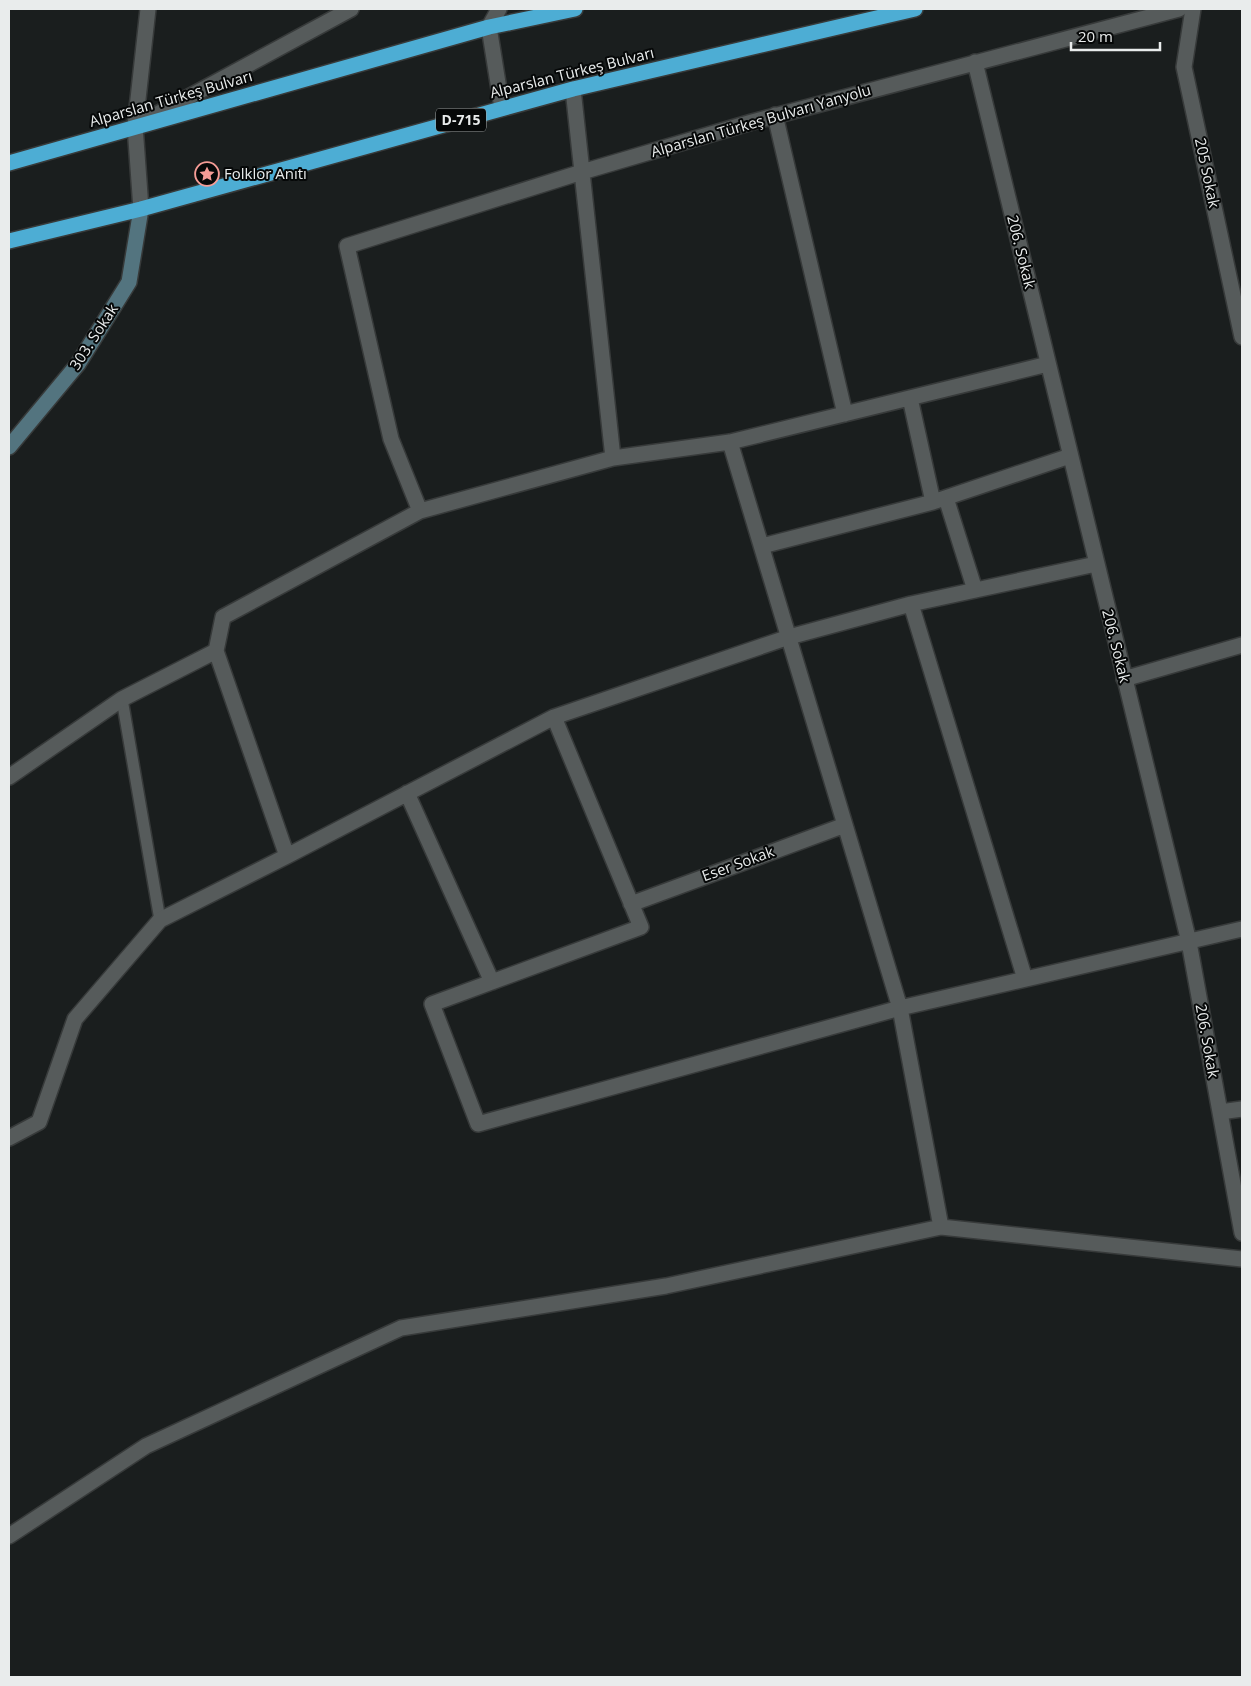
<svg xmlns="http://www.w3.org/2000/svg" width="1251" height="1686" font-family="'Open Sans',sans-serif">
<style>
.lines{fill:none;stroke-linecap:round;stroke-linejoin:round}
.lane-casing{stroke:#373a3a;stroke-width:14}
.street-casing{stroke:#373a3a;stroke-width:18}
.secondary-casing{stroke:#373a3a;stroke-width:18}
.highway-casing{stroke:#373a3a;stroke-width:18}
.lane{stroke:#565b5b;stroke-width:11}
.street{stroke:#565b5b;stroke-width:15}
.secondary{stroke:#53747f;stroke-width:15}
.highway{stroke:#4dadd4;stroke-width:15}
.labels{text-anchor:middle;stroke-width:4;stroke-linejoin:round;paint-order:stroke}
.shield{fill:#060808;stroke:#a5a8a8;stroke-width:1}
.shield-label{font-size:14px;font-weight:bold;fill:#e9ecec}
.street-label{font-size:15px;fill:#e9ecec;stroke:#060808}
.poi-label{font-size:15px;fill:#e9ecec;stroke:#060808;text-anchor:start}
</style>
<rect width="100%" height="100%" fill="#1a1e1e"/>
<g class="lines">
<g class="lane-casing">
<path id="lane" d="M122,699L160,920"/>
</g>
<g class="street-casing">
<path id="street" d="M499,9L489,27L502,108
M1193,9L1184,67L1242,337
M975,62L1189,942L1242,1233
M573,89L613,458
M775,115L845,414
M135,126L148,9
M141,209L135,126L351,9
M910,398L933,502L1070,456
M730,442L900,1008L941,1227
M946,498L975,590
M420,511L391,439L347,246L582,172L752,122L1179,9
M762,546L933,502
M911,604L1025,979
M216,651L287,856
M1124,679L1242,645
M554,717L641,927L432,1004L478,1124L900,1008L1242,929
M9,777L122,699L216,651L223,617L420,511L613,458L730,442L1048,364
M407,793L492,982
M631,904L845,825
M1220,1112L1242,1109
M9,1138L39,1122L75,1019L160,920L287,856L554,717L789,637L911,604L1096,564
M9,1536L146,1446L401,1328L666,1286L941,1227L1242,1259"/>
</g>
<g class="secondary-casing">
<path id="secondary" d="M9,447L78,364L129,282L141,209"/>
</g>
<g class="highway-casing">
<path id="highway" d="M9,163L489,27L575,9
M9,241L141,209L573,89L915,9"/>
</g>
<use href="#lane" class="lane"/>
<use href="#street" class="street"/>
<use href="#secondary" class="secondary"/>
<use href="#highway" class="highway"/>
</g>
<defs>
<g id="sight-ring" transform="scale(1.25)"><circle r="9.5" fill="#060808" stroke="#f59c96" stroke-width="1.5"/><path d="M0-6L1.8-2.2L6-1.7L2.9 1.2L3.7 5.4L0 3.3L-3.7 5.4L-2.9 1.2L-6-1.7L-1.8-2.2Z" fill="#f59c96"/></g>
</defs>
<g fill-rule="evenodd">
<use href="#sight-ring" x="207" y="174"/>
</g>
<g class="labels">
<rect class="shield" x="436" y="108.5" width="50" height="23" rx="4"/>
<g class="shield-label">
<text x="461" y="125">D-715</text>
</g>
<g class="street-label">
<text transform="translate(572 73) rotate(-14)" y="5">Alparslan Türkeş Bulvarı</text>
<text transform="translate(171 99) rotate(-16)" y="5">Alparslan Türkeş Bulvarı</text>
<text transform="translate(761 121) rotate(-16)" y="5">Alparslan Türkeş Bulvarı Yanyolu</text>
<text transform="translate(1207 173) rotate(78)" y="5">205 Sokak</text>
<text transform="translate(1021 252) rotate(76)" y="5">206. Sokak</text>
<text transform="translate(94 337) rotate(-57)" y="5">303. Sokak</text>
<text transform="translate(1116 646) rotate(76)" y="5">206. Sokak</text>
<text transform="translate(738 864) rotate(-20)" y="5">Eser Sokak</text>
<text transform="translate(1207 1041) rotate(80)" y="5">206. Sokak</text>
</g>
<g class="poi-label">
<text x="224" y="179">Folklor Anıtı</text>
</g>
</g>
<rect width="1251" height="1686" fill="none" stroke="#e9ecec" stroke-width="20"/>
<path d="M1071 42v8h89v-8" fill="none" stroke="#e9ecec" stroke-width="2.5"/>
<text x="1078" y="42" font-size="15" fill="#e9ecec" stroke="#060808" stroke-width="4" paint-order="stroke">20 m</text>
</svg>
